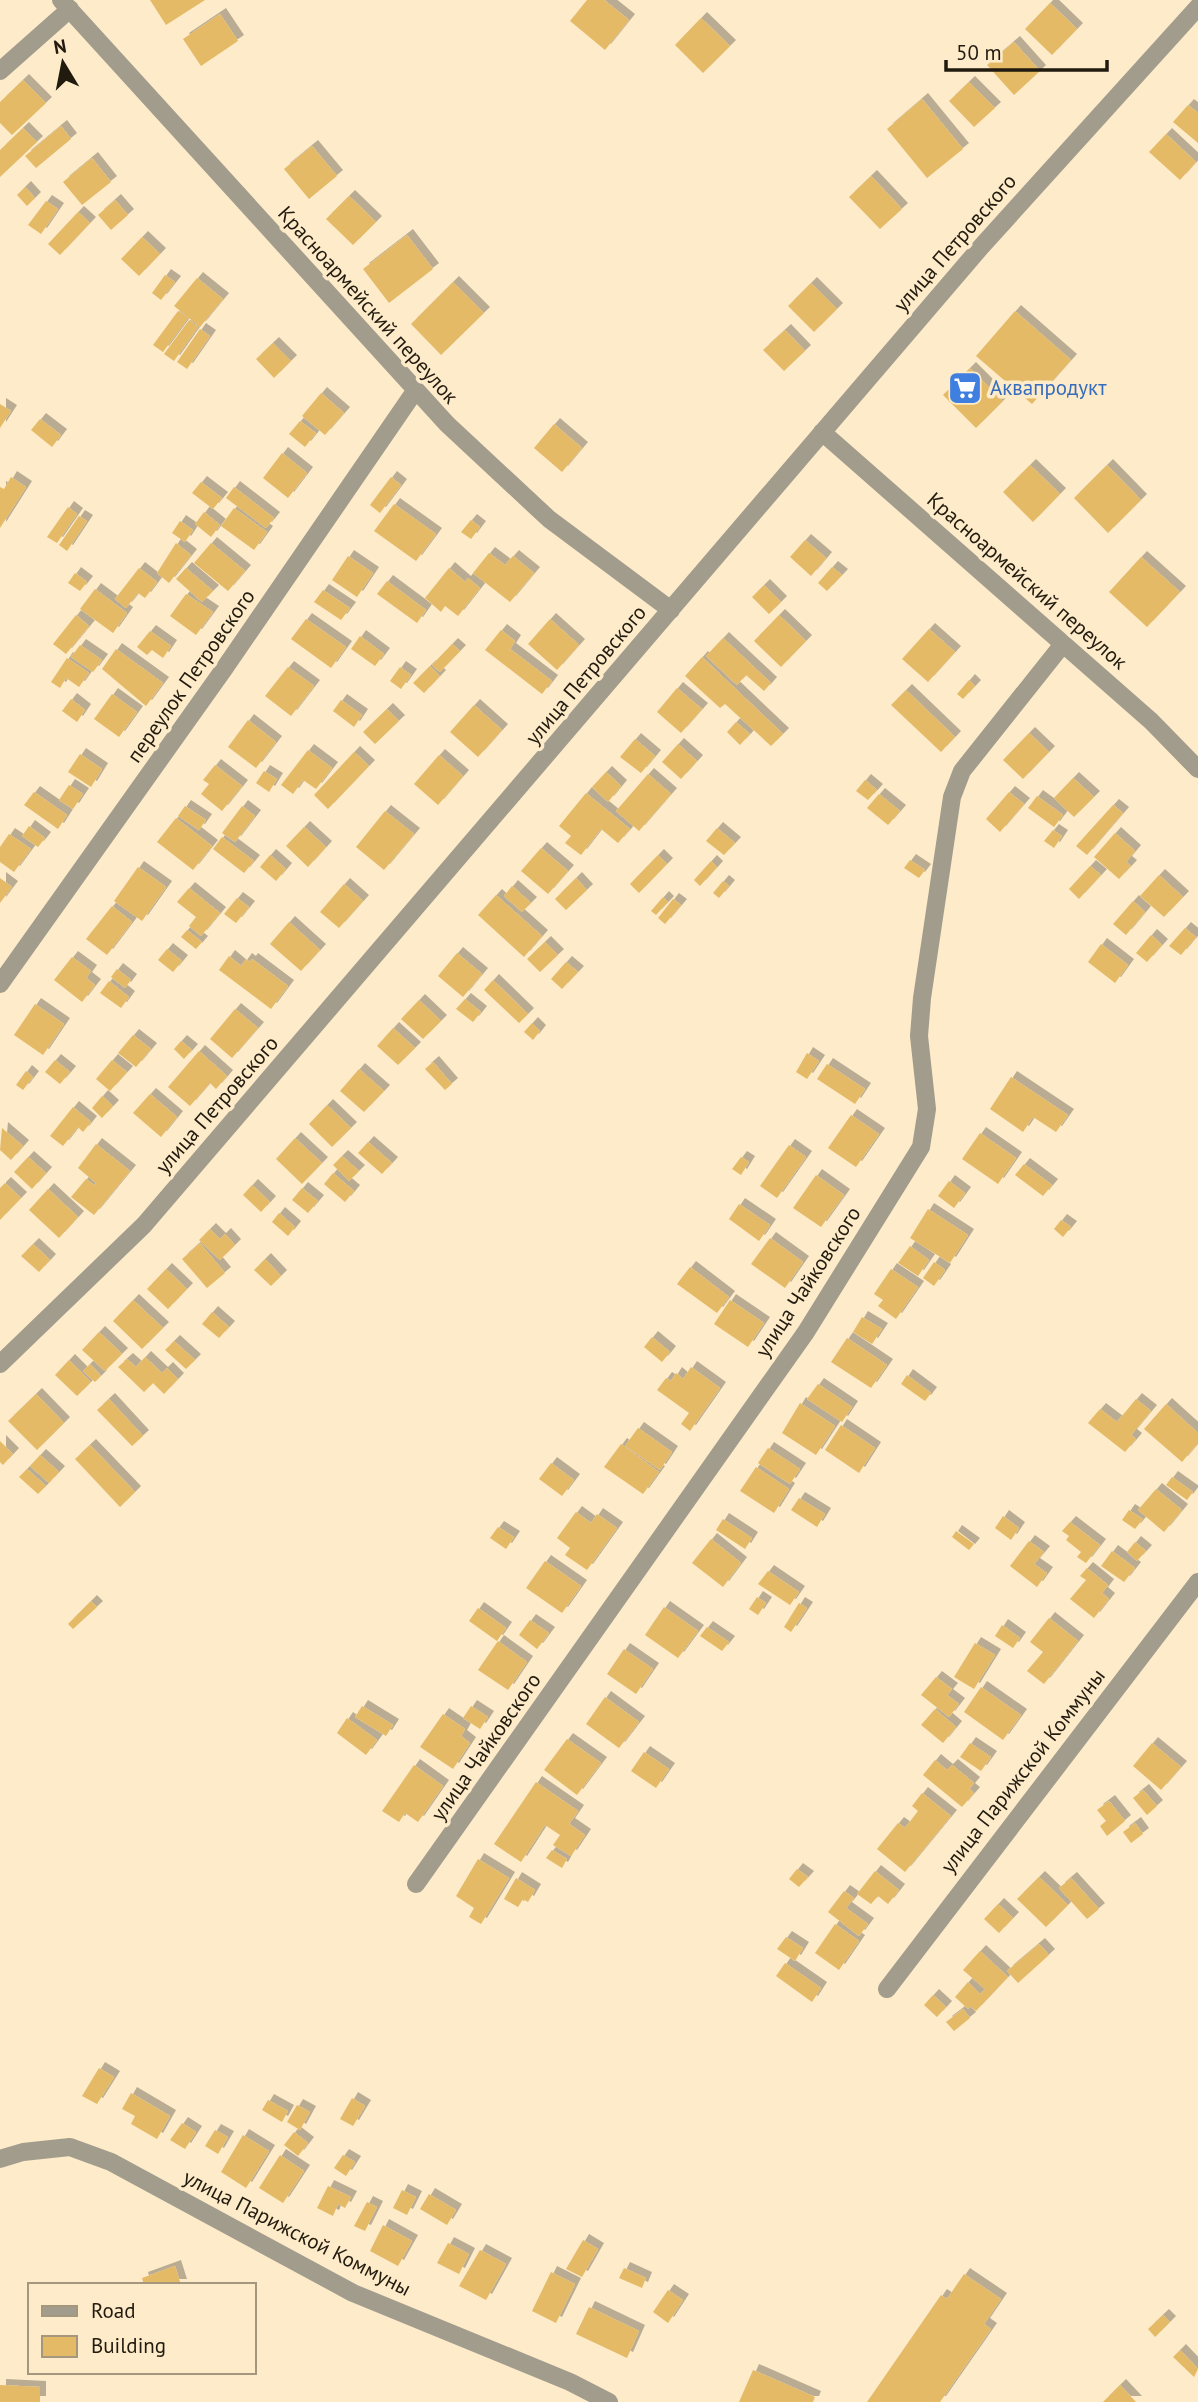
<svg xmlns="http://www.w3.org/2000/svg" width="1198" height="2402" font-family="'PT Sans',sans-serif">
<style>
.building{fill:#e5ba66;filter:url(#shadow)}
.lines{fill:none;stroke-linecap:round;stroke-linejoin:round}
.street{stroke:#a29c8d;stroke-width:18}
.labels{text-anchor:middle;stroke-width:7;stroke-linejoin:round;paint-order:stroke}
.street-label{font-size:21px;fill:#211a0e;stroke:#fdebc9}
.shop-label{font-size:21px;fill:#366cbe;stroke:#fdebc9;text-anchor:start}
</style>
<defs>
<filter id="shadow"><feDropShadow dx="6" dy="-6" stdDeviation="0" flood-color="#0004"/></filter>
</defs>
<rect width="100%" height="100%" fill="#fdebc9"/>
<path class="building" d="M150,0H205L166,25Z
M587,0H604L629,20L605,50L570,21Z
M1050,3L1077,29L1052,55L1025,29Z
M220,14L238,41L201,66L183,39Z
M701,18L730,46L703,73L675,45Z
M1014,42L1040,71L1014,95L987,65Z
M23,80L46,103L12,135L0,123V102Z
M969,82L995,108L974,127L949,101Z
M922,99L963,149L927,178L887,129Z
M1188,105L1198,113V143L1173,122Z
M61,126L71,139L36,168L25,156Z
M23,128L37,142L0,177V150Z
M1166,134L1196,162L1180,180L1149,152Z
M312,146L337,176L309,199L284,169Z
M92,158L111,182L82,205L63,182Z
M871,176L902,209L880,229L849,197Z
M25,187L35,198L27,206L17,195Z
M349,196L376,222L353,245L326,219Z
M115,200L128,215L111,230L98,215Z
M46,201L58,209L41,234L28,225Z
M78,212L90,223L60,255L48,244Z
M407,235L433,269L389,303L363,269Z
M142,237L160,254L139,276L121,259Z
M165,275L175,282L161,300L152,293Z
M197,278L223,299L200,327L174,306Z
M453,282L484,313L441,355L411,324Z
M811,283L837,309L814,332L788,306Z
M178,311L188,318L163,352L153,345Z
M1015,311L1071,360L1032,404L976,356Z
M189,320L198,327L174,361L164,354Z
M200,329L210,336L187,369L177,362Z
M785,330L805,351L784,371L763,350Z
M273,343L291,361L274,378L256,359Z
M970,368L1003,401L976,428L943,395Z
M321,393L344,413L325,435L302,416Z
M0,404L11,411L0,428Z
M40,419L61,435L52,447L31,430Z
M300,421L316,433L305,447L289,434Z
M554,424L582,448L562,472L534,448Z
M282,453L307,473L288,498L263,478Z
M1030,465L1060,494L1033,522L1003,492Z
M1107,465L1141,500L1108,533L1074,498Z
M11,477L26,487L0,528V487L4,489Z
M391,477L401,485L380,513L370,505Z
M201,482L222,498L213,509L192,493Z
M234,487L274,518L266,528L226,498Z
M394,504L436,534L416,561L374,531Z
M68,507L77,514L57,543L47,537Z
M234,508L267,532L254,550L221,526Z
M204,512L220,525L211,537L195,524Z
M79,516L87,521L67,551L59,545Z
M471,520L480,527L471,539L461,532Z
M180,521L193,530L185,542L172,533Z
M805,540L826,558L811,576L790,557Z
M176,543L191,555L169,583L157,573Z
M211,543L245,571L228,591L194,563Z
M489,553L505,565L513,556L534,573L510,602L473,573Z
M348,556L373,573L357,597L332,580Z
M1141,557L1180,592L1147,627L1109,592Z
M832,567L842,575L827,591L818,583Z
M139,568L157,582L145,598L138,593L126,608L115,599Z
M186,568L213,591L202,602L176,579Z
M449,568L465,582L468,578L480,588L458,616L445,606L441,612L425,598Z
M75,573L87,582L80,591L68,583Z
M387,581L426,610L417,623L377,594Z
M764,585L781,602L769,614L752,597Z
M95,589L127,613L113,633L80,609Z
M323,590L350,608L341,620L314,602Z
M186,594L213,612L196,635L170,616Z
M76,615L89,626L66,654L53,644Z
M779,615L806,641L781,667L754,641Z
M306,619L346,647L331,668L291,639Z
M550,619L579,645L557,670L528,644Z
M929,629L955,652L928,682L902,659Z
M501,630L515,641L510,649L552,681L542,694L485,650Z
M150,631L171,646L163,658L152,650L147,655L137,647Z
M360,636L384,654L375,666L351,649Z
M723,638L771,683L764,691L746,675L737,685L706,656Z
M452,644L460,651L440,672L432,665Z
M80,645L102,660L93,672L71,657Z
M116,649L163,683L146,706L102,669Z
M702,657L783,734L771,746L725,704L720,708L685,676Z
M67,658L89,673L79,687L66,678L60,688L51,682Z
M430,666L440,676L424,693L413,683Z
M288,667L314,686L291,716L265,696Z
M400,667L411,675L401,689L390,681Z
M969,680L975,686L963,699L957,694Z
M677,688L702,709L681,733L657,712Z
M906,690L955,737L941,752L891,705Z
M112,694L137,712L119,737L94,719Z
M71,699L85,710L77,722L62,711Z
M341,700L362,715L354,727L333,711Z
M474,705L502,730L478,757L450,732Z
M387,709L399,721L375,744L363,732Z
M248,720L276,742L256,768L228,747Z
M736,722L750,734L740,745L727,732Z
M1029,733L1049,752L1023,779L1003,760Z
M635,739L655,756L641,773L620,757Z
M678,744L697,761L681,779L662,762Z
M308,750L332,768L316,789L303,780L293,794L281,785Z
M354,752L369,766L328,809L314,795Z
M80,754L102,769L91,787L68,772Z
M439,755L463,776L438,805L414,784Z
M215,765L242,786L222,811L201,794L209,784L203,780Z
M264,771L277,779L269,792L256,783Z
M606,772L621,786L608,802L592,787Z
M648,774L671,794L639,831L616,811Z
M1073,778L1094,797L1074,817L1054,798Z
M865,780L877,790L868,800L856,791Z
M69,785L83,794L73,809L59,800Z
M34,792L67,815L58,829L24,805Z
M1009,792L1024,804L1000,832L986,819Z
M586,793L630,829L618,843L601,829L581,855L565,843L571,836L559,826Z
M879,794L900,811L888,825L867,808Z
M1037,796L1063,815L1054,827L1028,808Z
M1113,805L1123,813L1087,855L1076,846Z
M185,806L206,820L199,830L178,816Z
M242,806L255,816L235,842L222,833Z
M385,811L414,834L384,870L356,847Z
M176,818L212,846L193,870L157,842Z
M29,826L45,838L38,847L22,836Z
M304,827L326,847L308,867L286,846Z
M717,828L735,843L724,855L706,841Z
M1053,830L1062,836L1054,848L1044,841Z
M1115,833L1135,851L1126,862L1131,866L1119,879L1094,857Z
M9,834L31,849L14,872L0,862V847Z
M222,837L254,861L244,873L213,849Z
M541,848L568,871L548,894L521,871Z
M270,855L286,869L276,881L260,867Z
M658,855L667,864L639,893L630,884Z
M910,860L925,870L919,878L904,868Z
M711,861L717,867L700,886L694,880Z
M1090,866L1101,875L1079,899L1069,889Z
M138,867L166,887L142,921L114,901Z
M1159,875L1183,897L1164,917L1140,896Z
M0,878L12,887L0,903Z
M576,878L587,890L566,910L555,899Z
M723,881L729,886L719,898L713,893Z
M344,884L363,901L339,928L320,912Z
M512,886L531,903L522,912L504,896Z
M189,888L220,913L201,936L189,926L196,917L177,902Z
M496,895L542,936L524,957L478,915Z
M663,897L668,902L656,915L651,911Z
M237,898L249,907L236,923L224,914Z
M673,899L681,905L665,924L658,918Z
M1133,901L1145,912L1126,935L1113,924Z
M112,906L132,922L107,955L86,939Z
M289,922L320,950L301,971L270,944Z
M1185,928L1196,937L1181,955L1169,946Z
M187,930L202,942L196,949L181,937Z
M1151,935L1162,945L1147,962L1136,953Z
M545,942L558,955L540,972L527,959Z
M1101,944L1128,965L1115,983L1088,962Z
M167,949L182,961L173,972L158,960Z
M457,953L482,974L463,997L438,976Z
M229,956L241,966L246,959L250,962L252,959L288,986L271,1009L219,970Z
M72,957L91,971L86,978L95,985L82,1002L54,980Z
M566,962L578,972L562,989L551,979Z
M117,969L131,980L125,988L111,977Z
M493,980L528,1014L519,1023L484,990Z
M109,981L129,997L121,1008L100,993Z
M465,999L481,1012L473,1022L456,1009Z
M419,1000L441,1021L423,1039L401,1019Z
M35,1004L64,1024L43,1055L14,1035Z
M235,1009L258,1028L232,1058L210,1039Z
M532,1023L540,1031L533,1040L524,1032Z
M393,1028L415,1048L398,1065L377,1046Z
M133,1035L151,1049L136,1067L118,1053Z
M181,1041L192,1050L184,1059L174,1049Z
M199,1051L227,1076L216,1089L210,1083L190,1106L168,1087Z
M807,1053L819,1061L807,1079L796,1072Z
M55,1060L70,1072L60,1084L45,1072Z
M112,1060L127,1072L110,1091L96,1079Z
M433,1062L452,1084L445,1090L425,1069Z
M827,1064L865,1089L855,1104L817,1079Z
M359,1069L384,1091L364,1112L340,1091Z
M26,1071L33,1077L23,1090L16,1085Z
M1011,1077L1068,1115L1056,1132L1033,1117L1023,1132L990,1109Z
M150,1094L177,1117L161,1137L133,1113Z
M102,1096L113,1106L102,1118L92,1108Z
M327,1105L351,1128L332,1147L309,1124Z
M73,1107L91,1122L83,1132L78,1127L63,1146L50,1136Z
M851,1115L879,1134L856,1167L828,1148Z
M2,1128L23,1146L11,1160L0,1150Z
M980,1133L1016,1158L998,1184L962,1159Z
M295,1138L322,1163L302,1184L276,1159Z
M368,1142L392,1163L382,1174L358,1153Z
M96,1144L130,1171L94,1215L71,1197L86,1179L94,1185L96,1183L78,1168Z
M789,1145L806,1157L777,1198L760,1186Z
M342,1156L359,1171L349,1181L333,1165Z
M28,1157L46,1173L32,1189L14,1172Z
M741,1157L749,1162L741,1175L732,1169Z
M1024,1164L1052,1185L1043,1196L1015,1175Z
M333,1173L354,1191L345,1202L324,1184Z
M816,1175L844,1195L821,1227L793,1208Z
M949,1181L965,1193L954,1208L938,1196Z
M5,1183L21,1198L0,1220V1188Z
M252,1185L270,1202L261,1212L243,1195Z
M302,1188L318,1201L308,1213L292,1200Z
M48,1189L78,1217L59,1238L29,1210Z
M739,1204L770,1225L759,1241L729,1219Z
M928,1209L968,1235L950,1263L910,1238Z
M279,1213L295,1227L288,1236L272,1222Z
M1061,1220L1071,1227L1063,1237L1054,1229Z
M210,1229L220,1239L225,1234L235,1245L220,1260L199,1240Z
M770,1238L803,1262L785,1288L751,1264Z
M200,1243L225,1273L207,1288L182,1259Z
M33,1244L50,1260L39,1272L21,1256Z
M910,1246L929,1260L918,1276L898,1263Z
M265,1259L281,1276L271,1286L254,1270Z
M934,1262L945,1270L934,1286L923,1278Z
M690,1267L729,1297L717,1313L677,1284Z
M166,1269L187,1289L168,1309L147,1289Z
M891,1269L918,1287L896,1319L878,1306L883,1300L874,1294Z
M133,1300L163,1328L142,1349L113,1321Z
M730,1300L764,1323L748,1347L714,1324Z
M212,1312L229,1327L219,1338L202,1324Z
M862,1317L882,1329L872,1344L853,1332Z
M99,1332L122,1354L105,1371L82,1350Z
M652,1337L670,1352L662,1362L644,1347Z
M847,1338L887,1365L871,1388L831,1362Z
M174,1341L195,1360L186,1369L165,1350Z
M145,1357L162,1373L167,1368L178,1379L164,1394L153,1383L144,1392L118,1367L127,1359L136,1367Z
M69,1360L91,1382L77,1396L55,1375Z
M90,1364L101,1376L95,1382L83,1371Z
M691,1367L720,1388L690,1431L681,1424L689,1413L657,1390L666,1378L671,1381L676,1373L683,1379Z
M907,1375L931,1393L925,1401L901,1384Z
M818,1384L852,1407L842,1422L807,1399Z
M36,1394L64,1423L37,1450L8,1421Z
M109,1399L143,1436L132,1446L97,1410Z
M1136,1399L1151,1411L1131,1435L1136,1439L1125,1452L1088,1423L1100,1409L1117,1422Z
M800,1403L835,1426L816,1455L782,1433Z
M1166,1404L1198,1433V1443L1182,1462L1144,1429Z
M841,1425L875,1448L859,1473L825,1450Z
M638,1428L672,1452L660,1470L625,1446Z
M0,1441L13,1454L3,1465L0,1462Z
M621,1444L659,1472L643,1494L604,1467Z
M90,1445L135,1492L120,1507L75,1459Z
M768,1448L800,1469L790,1484L758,1463Z
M40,1455L59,1472L49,1483L30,1466Z
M551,1463L574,1480L562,1496L539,1479Z
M756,1467L789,1489L774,1513L740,1491Z
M27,1469L46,1486L38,1494L19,1477Z
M1172,1477L1193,1492L1187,1500L1166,1485Z
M1156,1489L1182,1510L1164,1532L1138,1510Z
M799,1498L825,1514L817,1527L791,1510Z
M1129,1510L1143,1519L1135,1529L1122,1520Z
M576,1512L591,1523L597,1514L617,1528L587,1570L565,1555L570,1548L557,1538Z
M1003,1516L1019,1528L1011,1540L995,1528Z
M723,1519L752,1538L745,1549L716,1530Z
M1070,1522L1100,1545L1086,1563L1077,1557L1081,1552L1066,1540L1069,1536L1062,1531Z
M498,1527L514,1537L506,1549L490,1538Z
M956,1531L974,1544L969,1550L952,1537Z
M711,1539L741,1563L723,1587L692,1563Z
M1029,1541L1044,1552L1034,1564L1047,1573L1037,1587L1010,1566Z
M1135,1542L1146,1551L1137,1561L1127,1552Z
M1112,1551L1135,1568L1124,1582L1101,1566Z
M545,1561L581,1586L562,1613L526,1588Z
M1087,1568L1108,1585L1102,1593L1109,1599L1094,1618L1070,1599L1086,1580L1080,1576Z
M768,1571L799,1592L790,1605L758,1584Z
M757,1597L766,1603L758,1615L749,1609Z
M91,1601L97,1607L73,1629L68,1624Z
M799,1603L807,1608L791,1632L784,1627Z
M664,1607L698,1631L678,1658L645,1635Z
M478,1608L506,1628L497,1641L469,1621Z
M1049,1618L1078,1641L1044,1684L1027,1671L1043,1652L1030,1642Z
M530,1620L549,1633L537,1649L519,1635Z
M1002,1625L1020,1638L1013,1648L995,1636Z
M707,1627L729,1642L722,1651L700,1636Z
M498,1641L527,1662L508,1690L478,1670Z
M975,1643L995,1655L974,1689L954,1677Z
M624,1649L653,1669L636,1694L607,1674Z
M936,1677L952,1689L947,1695L959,1704L949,1717L921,1695Z
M981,1687L1021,1715L1003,1740L964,1712Z
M605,1697L639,1722L619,1748L586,1724Z
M362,1706L393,1725L386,1736L355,1717Z
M471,1706L488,1717L480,1729L463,1718Z
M935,1709L956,1727L943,1743L921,1725Z
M443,1714L465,1729L461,1736L470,1743L453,1769L420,1747Z
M347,1718L377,1740L366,1755L337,1733Z
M567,1739L601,1763L577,1795L544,1770Z
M970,1743L991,1757L981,1771L960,1757Z
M1152,1743L1181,1767L1161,1790L1133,1766Z
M644,1752L669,1769L656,1788L631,1771Z
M935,1760L947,1770L952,1765L974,1783L969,1789L974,1793L962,1807L923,1775Z
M414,1765L443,1786L418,1822L405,1813L399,1822L382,1811Z
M536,1782L578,1811L569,1824L585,1835L571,1856L553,1845L560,1835L545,1825L521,1862L494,1844Z
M1143,1790L1157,1806L1147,1815L1133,1798Z
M922,1793L951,1816L905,1872L877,1849L898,1823L905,1828L918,1811L912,1806Z
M1109,1801L1125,1821L1107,1836L1100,1826L1106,1821L1097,1810Z
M1135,1823L1143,1834L1131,1843L1123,1832Z
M552,1850L567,1859L562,1868L546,1858Z
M478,1859L509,1878L481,1924L469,1917L474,1908L456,1896Z
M797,1869L808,1877L799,1887L789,1879Z
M875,1871L899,1890L888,1904L878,1896L871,1904L857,1894Z
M1039,1877L1068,1905L1046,1927L1017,1899Z
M516,1878L535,1890L528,1902L523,1899L518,1907L504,1899Z
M1071,1878L1099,1909L1087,1919L1059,1888Z
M844,1891L854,1898L846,1908L868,1924L859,1936L828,1912Z
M998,1904L1013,1918L999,1933L984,1919Z
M835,1924L859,1941L839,1970L815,1953Z
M786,1937L803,1948L795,1961L777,1949Z
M1039,1944L1049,1955L1018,1983L1007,1971Z
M980,1951L1008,1977L976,2011L970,2006L968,2009L955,1997L968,1982L980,1994L985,1989L963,1970Z
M785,1963L821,1988L812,2002L776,1976Z
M933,1995L946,2007L937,2017L924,2005Z
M963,2009L970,2018L954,2031L946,2022Z
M99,2068L114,2077L97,2104L82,2096Z
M131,2093L170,2116L157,2139L131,2124L135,2116L122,2109Z
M352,2098L365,2106L353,2126L340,2119Z
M268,2100L288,2111L282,2122L262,2110Z
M297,2105L310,2112L300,2130L287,2122Z
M182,2123L196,2132L185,2149L170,2140Z
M215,2130L228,2137L218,2154L205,2146Z
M294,2132L308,2143L298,2156L284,2145Z
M243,2135L269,2151L246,2188L221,2172Z
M280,2155L304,2171L283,2203L259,2188Z
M343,2155L355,2162L346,2176L334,2168Z
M328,2186L351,2197L345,2208L338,2204L333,2216L317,2208Z
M402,2190L416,2197L407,2215L393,2208Z
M429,2194L456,2210L447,2225L420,2209Z
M367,2202L377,2207L365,2231L354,2226Z
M383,2225L412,2241L398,2266L370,2251Z
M583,2240L598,2249L582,2277L566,2269Z
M448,2243L469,2254L459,2274L437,2263Z
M480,2250L506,2264L486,2300L459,2286Z
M175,2266L181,2285H144L142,2278Z
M624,2268L646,2278L642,2288L619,2278Z
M551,2272L575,2284L556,2323L532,2311Z
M964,2274L1001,2299L984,2324L991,2329L940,2402H867L941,2295L947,2299Z
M668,2290L683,2300L668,2323L653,2312Z
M589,2307L639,2331L627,2358L576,2334Z
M1163,2315L1170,2322L1155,2337L1148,2329Z
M1180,2350L1198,2369L1194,2377L1173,2357Z
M753,2370L815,2397L813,2402H739Z
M0,2385L40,2387V2402H0Z
M1120,2385L1136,2402H1103Z"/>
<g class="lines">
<path class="street" d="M61,0L447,424L549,519L671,610
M0,71L70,9
M822,432L1151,721L1198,769
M0,984L224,669L415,391
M0,1364L144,1225L980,248L1198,7
M416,1884L806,1332L921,1147L927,1109L919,1036L922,998L952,797L962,771L1063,644
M887,1989L1198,1582
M0,2159L23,2152L70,2147L111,2162L353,2293L570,2382L609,2402"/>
</g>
<defs>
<g id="supermarket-square" transform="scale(1.75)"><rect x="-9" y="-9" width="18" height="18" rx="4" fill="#3f7fe0" stroke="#fdebc9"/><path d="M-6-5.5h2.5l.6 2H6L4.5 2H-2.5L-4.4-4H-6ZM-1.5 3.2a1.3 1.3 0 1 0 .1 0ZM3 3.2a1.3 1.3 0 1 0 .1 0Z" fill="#fff"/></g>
</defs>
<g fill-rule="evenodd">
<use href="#supermarket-square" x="965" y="388"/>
</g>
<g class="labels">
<g class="street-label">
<text transform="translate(955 243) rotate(-49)" y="7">улица Петровского</text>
<text transform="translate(368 305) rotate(48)" y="7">Красноармейский переулок</text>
<text transform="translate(1027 581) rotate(41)" y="7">Красноармейский переулок</text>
<text transform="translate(586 675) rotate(-50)" y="7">улица Петровского</text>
<text transform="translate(191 676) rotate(-55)" y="7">переулок Петровского</text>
<text transform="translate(217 1105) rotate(-49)" y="7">улица Петровского</text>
<text transform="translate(808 1282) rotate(-57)" y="7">улица Чайковского</text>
<text transform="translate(486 1747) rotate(-55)" y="7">улица Чайковского</text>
<text transform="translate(1023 1771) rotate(-52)" y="7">улица Парижской Коммуны</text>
<text transform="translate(297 2233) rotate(27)" y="7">улица Парижской Коммуны</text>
</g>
<g class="shop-label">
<text x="990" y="395">Аквапродукт</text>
</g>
</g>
<rect x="28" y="2283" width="228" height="91" fill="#fdebc9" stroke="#a5977e" stroke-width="2"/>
<rect x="42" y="2306" width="35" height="10" fill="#a29c8d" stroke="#a5977e" stroke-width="2"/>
<text x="91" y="2318" font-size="21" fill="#211a0e">Road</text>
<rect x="42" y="2336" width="35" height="21" fill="#e5ba66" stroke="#a5977e" stroke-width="2"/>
<text x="91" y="2353" font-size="21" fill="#211a0e">Building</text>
<g transform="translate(63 63) rotate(350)" stroke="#fdebc9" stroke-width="5" paint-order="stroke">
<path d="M0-5L12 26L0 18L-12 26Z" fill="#211a0e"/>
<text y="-10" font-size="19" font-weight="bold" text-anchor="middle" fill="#211a0e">N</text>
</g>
<path d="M946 60v10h161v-10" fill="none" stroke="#211a0e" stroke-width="3.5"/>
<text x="956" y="60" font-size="21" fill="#211a0e" stroke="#fdebc9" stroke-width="5" paint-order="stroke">50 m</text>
</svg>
